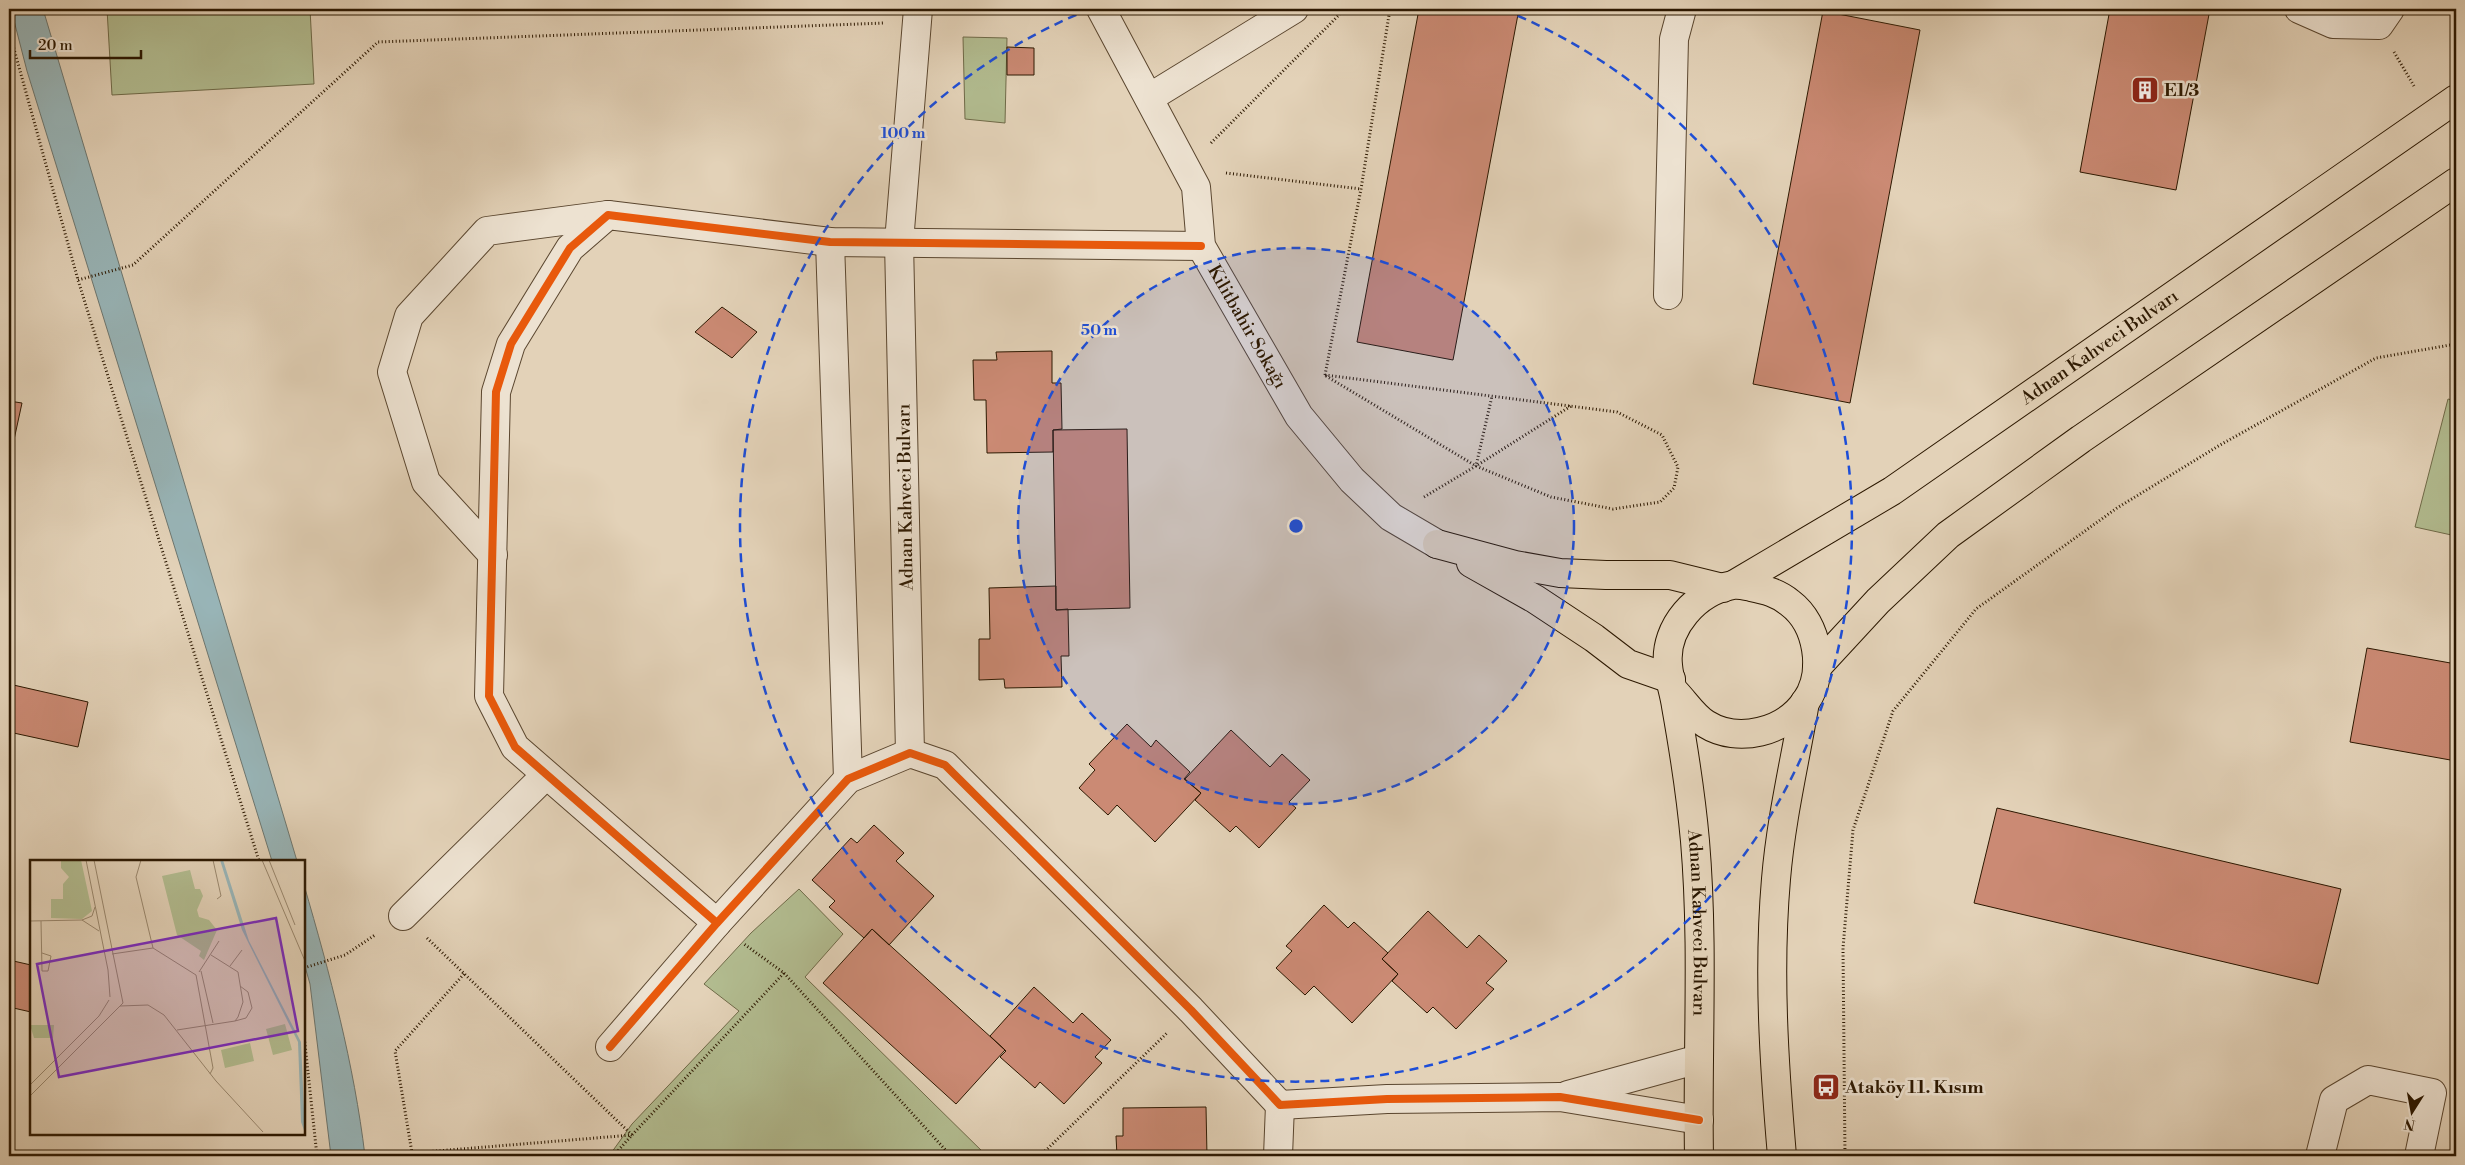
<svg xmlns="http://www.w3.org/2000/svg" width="2465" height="1165" font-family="'Libre Bodoni',serif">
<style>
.green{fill:#b2bc90;stroke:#6f6a48}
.water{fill:#98b5b8;stroke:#6d766f}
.building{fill:#cb8a74;stroke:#2c1801}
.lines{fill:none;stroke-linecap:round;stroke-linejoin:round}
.minor-casing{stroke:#5a462f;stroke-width:30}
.major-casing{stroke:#2c1801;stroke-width:30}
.path{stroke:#2c1801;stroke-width:3;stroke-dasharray:1 2.5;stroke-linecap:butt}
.minor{stroke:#ede2d1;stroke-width:28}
.major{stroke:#e3d2b8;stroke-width:28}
.cycleway-casing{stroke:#ede2d1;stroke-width:11}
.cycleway{stroke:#e8590c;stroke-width:8}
.ring{fill:none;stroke:#1d4ed8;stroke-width:2.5;stroke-dasharray:9 6}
.labels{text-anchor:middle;stroke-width:5;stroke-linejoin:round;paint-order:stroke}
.poi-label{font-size:18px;font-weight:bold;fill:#2c1801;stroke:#ede2d1;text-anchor:start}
.street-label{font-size:18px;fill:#2c1801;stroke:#ede2d1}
.inset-road{fill:none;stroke:#9a886f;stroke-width:1}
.view{fill:#7b2cbf;fill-opacity:0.15;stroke:#7b2cbf;stroke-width:2.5}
.inset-edge{fill:none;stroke:#2c1801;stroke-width:2.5}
.centre{fill:#1d4ed8;stroke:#ede2d1;stroke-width:2.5}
.ring-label{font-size:15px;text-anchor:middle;font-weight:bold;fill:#1d4ed8;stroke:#ede2d1;stroke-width:5;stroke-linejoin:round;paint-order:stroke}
</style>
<rect width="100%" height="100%" fill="#e3d2b8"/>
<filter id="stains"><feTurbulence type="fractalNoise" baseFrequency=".004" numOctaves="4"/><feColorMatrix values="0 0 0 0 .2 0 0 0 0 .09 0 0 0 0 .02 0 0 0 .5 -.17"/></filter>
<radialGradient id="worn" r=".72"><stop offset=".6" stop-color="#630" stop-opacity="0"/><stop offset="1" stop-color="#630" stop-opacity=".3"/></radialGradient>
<path class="green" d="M107,9H310L314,84L112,95Z
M963,37L1007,38L1005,123L965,119Z
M2448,399L2456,401V536L2415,527Z
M799,889L843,934L805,977L987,1156H609L632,1124L739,1011L704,984L751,933Z"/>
<path class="water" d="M11,9H43L297,861H272L27,71Z
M304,885C330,974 354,1064 365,1156H331L310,984L304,963Z"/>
<path class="building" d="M1419,9H1519L1453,360L1357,342Z
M2110,9H2210L2176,190L2080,172Z
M1823,11L1920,30L1850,403L1753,384Z
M1007,47L1034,48V75H1007Z
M722,307L757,332L732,358L695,332Z
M1052,351V383H1061L1062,429L1053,430V452L987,453L986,400H974L973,360H997L996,352Z
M9,401L22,403L12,449L9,448Z
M1127,429L1130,608L1056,610L1053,430Z
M1056,586V610L1068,609L1069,656H1061L1062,687L1005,688L1004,679L979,680V639H990L989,588Z
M2367,648L2456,664V761L2350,742Z
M9,684L88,702L78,747L9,732Z
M1127,724L1151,747L1156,740L1190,772L1184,779L1201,793L1155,842L1117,805L1108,815L1079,788L1095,770L1089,764Z
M1231,730L1270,767L1282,754L1310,780L1289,802L1296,808L1259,848L1236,826L1230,832L1195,800L1201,793L1185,779Z
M1997,808L2341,889L2318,984L1974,903Z
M874,825L904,853L896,861L934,896L889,945L872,929L864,938L829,907L835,901L812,880L851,838L857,843Z
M1324,905L1348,928L1354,922L1388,953L1382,959L1398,974L1352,1023L1314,986L1305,995L1276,968L1292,951L1286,946Z
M1428,911L1467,948L1479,935L1507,961L1486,983L1494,989L1456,1029L1433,1007L1427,1013L1392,981L1398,974L1382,959Z
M872,929L1005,1050L956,1104L823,983Z
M9,960L31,965V1012L9,1007Z
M1034,987L1073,1023L1082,1013L1111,1040L1095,1057L1102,1063L1064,1104L1040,1082L1035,1088L1000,1057L1006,1051L990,1036Z
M1206,1107L1207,1156H1117L1116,1136H1123V1108Z"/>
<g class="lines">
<g class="minor-casing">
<g id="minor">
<path id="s1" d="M1101,9L1196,187L1201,246L1299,416L1352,480L1391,517L1437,544"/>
<path d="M2299,9L2333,24L2379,25L2390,9"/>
<path d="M1149,98L1294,9"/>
<path d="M830,242L848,779"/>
<path d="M1668,295L1674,39L1682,9"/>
<path d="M493,555L426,482L392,372L409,316L487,231L608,215"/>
<path d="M910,753L899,242L918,9"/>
<path d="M403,916L546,775"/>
<path d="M717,923L515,747L489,696L496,392L511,344L570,248L608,215L830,242L1201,246"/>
<path d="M610,1047L717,923L848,779L910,753L945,765L1191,1010L1280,1105"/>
<path d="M1568,1095L1699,1059"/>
<path d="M1280,1105L1387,1099L1560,1097L1699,1120"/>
<path d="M1278,1156L1280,1105"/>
<path d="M2320,1156L2334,1100L2368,1080L2432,1093L2419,1156"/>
</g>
</g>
<g class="major-casing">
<g id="major">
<path d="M1437,544L1515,565L1560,573L1606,575H1670L1723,588"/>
<path d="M1471,563L1535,599L1594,638L1628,664L1671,679"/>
<path id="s2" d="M1735,584L1892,491L2456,99"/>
<path d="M1817,667L1878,601L1948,535L2081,439L2456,182"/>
<path id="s3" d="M1674,691C1684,701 1694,717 1706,724C1738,744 1785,732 1806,701C1826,672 1818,624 1790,603C1778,593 1766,590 1751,587C1746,586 1739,584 1733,585C1697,591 1664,627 1668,665C1669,679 1674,692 1676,706C1684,751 1691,796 1695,841C1704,946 1697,1052 1699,1156"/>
<path d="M1782,1156C1774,1064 1768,971 1776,879C1781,819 1795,761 1805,702"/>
</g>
</g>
<path class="path" d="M9,31L78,280L259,861
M2394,52L2414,86
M1211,143L1345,9
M1226,173L1361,189
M78,280L133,265L378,42L885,23
M1325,375L1617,412L1662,435L1678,467L1674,488L1660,502L1613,509L1551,497L1476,466L1571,406
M1325,375L1361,189L1390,9
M1326,376L1476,466
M1424,497L1476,466L1492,396
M427,938L632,1135
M304,968L345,955L375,935
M784,973L951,1156
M464,974L395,1051L412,1153L632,1135
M304,1035L317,1156
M618,1156L616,1153L632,1135L784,973L744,944
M1040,1156L1167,1033
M1845,1156L1843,948L1853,830L1893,711L1976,609L2117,508L2220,445L2376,358L2456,344"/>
<use href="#minor" class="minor"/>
<use href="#major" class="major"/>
<g class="cycleway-casing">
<path id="cycleway" d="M717,923L515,747L489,696L496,392L511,344L570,248L608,215L830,242L1201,246
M610,1047L717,923L848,779L910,753L945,765L1191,1010L1280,1105L1387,1099L1560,1097L1699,1120"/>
</g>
<use href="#cycleway" class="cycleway"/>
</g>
<circle cx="1296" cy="526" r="278" fill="#1d4ed8" fill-opacity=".12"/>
<g class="ring">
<circle cx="1296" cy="526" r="278"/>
<path d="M1504 10A556 556 0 1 1 1088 10"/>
</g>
<defs>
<g id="building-square" transform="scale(1.4375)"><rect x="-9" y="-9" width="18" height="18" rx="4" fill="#8f2418" stroke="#ede2d1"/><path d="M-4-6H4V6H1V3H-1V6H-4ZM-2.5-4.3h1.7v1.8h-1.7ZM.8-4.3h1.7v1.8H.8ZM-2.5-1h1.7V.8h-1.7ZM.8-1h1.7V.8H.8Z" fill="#fff"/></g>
<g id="bus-square" transform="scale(1.4375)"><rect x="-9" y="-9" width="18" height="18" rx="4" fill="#8f2418" stroke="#ede2d1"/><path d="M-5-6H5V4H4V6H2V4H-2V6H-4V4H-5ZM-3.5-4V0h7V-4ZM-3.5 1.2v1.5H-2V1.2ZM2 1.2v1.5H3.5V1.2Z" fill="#fff"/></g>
</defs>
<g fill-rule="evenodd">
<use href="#building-square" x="2145" y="90"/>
<use href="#bus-square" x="1826" y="1087"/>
</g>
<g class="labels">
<g class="poi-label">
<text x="2164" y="96">E1/3</text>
<text x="1845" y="1093">Ataköy 11. Kısım</text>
</g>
<g class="street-label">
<text dy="6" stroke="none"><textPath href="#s1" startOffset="354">Kilitbahir Sokağı</textPath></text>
<text dy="6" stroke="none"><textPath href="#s2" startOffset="435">Adnan Kahveci Bulvarı</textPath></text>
<text transform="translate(905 497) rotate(-91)" y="6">Adnan Kahveci Bulvarı</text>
<text dy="6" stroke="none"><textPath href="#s3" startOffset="700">Adnan Kahveci Bulvarı</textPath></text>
</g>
</g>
<g transform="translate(30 860)">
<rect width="275" height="275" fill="#e3d2b8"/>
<path d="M31,0H51L62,51L52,59L21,58V39H33V24L39,17L31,8ZM160,10L165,29H170L173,36L167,50L169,57L179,60L187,70L174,100L169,96L171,91L147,75L132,16ZM255,164L262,190L243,195L236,169ZM0,165H24L23,178H4ZM220,183L224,201L195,208L191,190Z" fill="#b2bc90"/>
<path d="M190,0H193L219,81L271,182L275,273L271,262L268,182L212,70Z" fill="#98b5b8"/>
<path class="inset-road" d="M56,0L78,110L80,137M111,0L106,17L123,88M183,0L191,36L187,39M232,0L275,101M239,0L265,65M52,60L62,56L65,47M0,61L52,60L69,71M11,61L12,111H18L21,96L12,93M123,88L166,115M82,94L123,88M200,106L212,90M171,111L183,163M169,112L189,81M166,115L183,208L180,214M118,145L134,155L186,221L233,272M90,146L118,145M205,161L216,158L222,148L218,132L210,126M147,170L205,161L208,157L213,142L208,112L181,95M0,177V197M0,225L69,156L79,140M0,236L93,143L64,0"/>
<path class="view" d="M246,58L268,171L29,217L7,104Z"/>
<rect width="275" height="275" class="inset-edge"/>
</g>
<circle cx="1296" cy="526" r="8" class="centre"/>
<g class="ring-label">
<text x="903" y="138">100 m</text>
<text x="1099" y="335">50 m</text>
</g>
<rect width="2465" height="1165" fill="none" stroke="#e3d2b8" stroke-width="30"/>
<rect x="10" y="10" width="2445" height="1145" fill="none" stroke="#2c1801" stroke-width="2.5"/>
<rect x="15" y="15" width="2435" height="1135" fill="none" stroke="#2c1801"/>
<g transform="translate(2412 1112) rotate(191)" stroke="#ede2d1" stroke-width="4" paint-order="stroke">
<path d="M0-4L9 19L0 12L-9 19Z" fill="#2c1801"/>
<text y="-8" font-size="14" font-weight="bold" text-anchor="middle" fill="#2c1801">N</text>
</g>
<path d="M30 50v8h111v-8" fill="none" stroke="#2c1801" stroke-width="2.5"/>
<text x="38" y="50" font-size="15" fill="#2c1801" stroke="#ede2d1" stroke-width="4" paint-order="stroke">20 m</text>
<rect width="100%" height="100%" filter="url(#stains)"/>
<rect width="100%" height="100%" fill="url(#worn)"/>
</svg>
